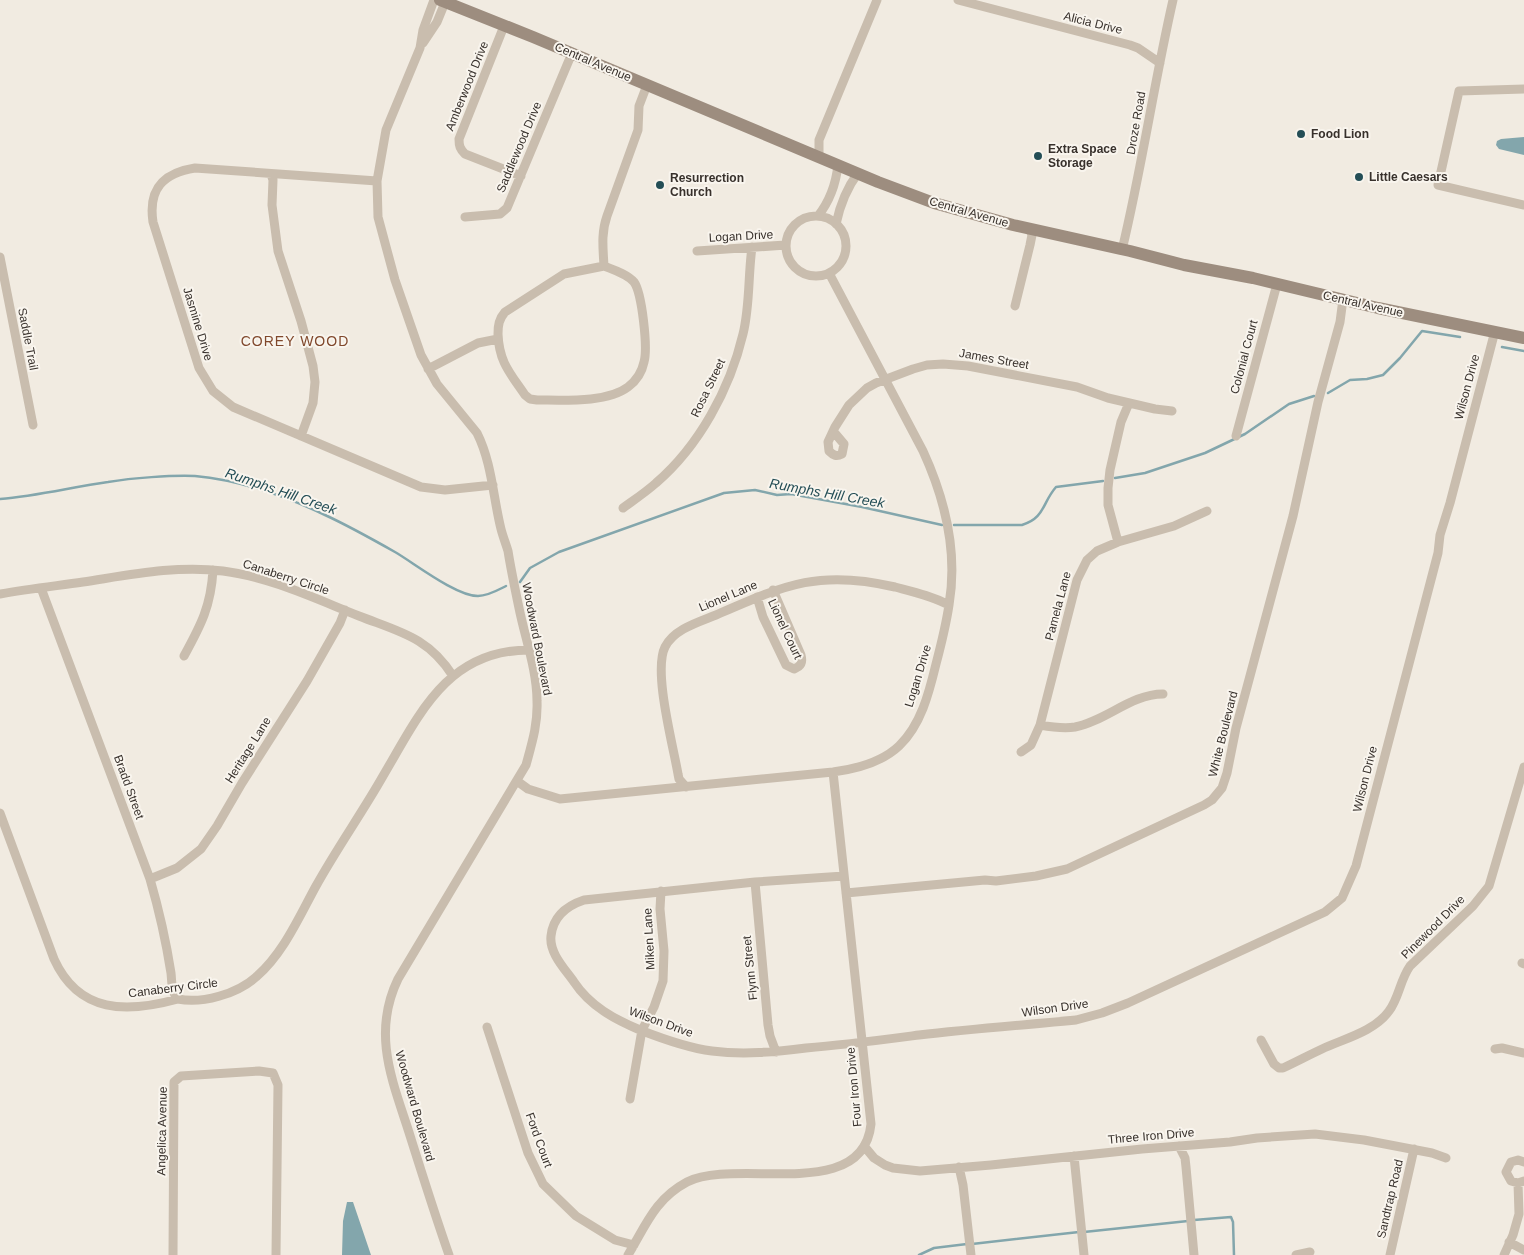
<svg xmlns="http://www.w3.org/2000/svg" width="1524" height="1255" font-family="Arial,sans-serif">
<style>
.water{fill:#83a6ac}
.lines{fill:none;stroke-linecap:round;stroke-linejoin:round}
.stream{stroke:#83a6ac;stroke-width:2.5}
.street{stroke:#c9bdae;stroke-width:9}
.secondary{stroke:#9d8d7f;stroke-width:12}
.poi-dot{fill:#244e56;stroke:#f9f5ee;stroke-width:2}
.labels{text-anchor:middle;stroke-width:4;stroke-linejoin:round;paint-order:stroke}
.street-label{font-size:12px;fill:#38312c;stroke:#f9f5ee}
.poi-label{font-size:12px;font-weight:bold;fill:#38312c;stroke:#f9f5ee;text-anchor:start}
.neighbourhood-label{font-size:14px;letter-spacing:1px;fill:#80482c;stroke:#f9f5ee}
.water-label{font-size:14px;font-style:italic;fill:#244e56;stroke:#f9f5ee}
</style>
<rect width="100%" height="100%" fill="#f1ebe1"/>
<path class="water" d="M1524,137V155L1499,149L1496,145L1497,141L1501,139Z
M347,1202H353L371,1255H342L343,1221Z"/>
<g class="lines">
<path class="stream" d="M1502,347L1524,351
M1328,393L1350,380L1367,379L1383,375L1400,358L1422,331L1460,337
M1115,478L1145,473L1205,453L1245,434L1289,404L1314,396
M0,499C37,496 72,487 108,482C132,478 171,475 195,476C239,480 285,496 325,515C349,526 372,539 395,552C414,563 456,596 478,596C488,596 498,590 506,586
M954,525H1022C1045,518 1042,503 1056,487L1103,481
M520,582L530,568L559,552L724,493L755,490L777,495L791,494L862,507L942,525
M1194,1220L1231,1217L1233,1222L1234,1255
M1084,1232L1188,1221
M972,1244L1079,1232
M919,1255L934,1248L967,1244"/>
<path class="street" d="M434,0L423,30L420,48L386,130L377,181L378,217L395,280L421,355L437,384L477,433C492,463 493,497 501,529C503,537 506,544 508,551C511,570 515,589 519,608C525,638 537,670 537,701C538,724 532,743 526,765L398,979C370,1037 395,1086 412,1142C424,1180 436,1218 449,1255
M958,0L1130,45L1138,48L1160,63
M504,26L459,139C459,146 460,149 465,154L521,176
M423,43L437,22L446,0
M1524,89L1459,91L1438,185L1524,205
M819,157V140L877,0
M271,174L273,180L272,205L278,251L301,321L313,366L315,382L313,403L301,436
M377,181L195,168C163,173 148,189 153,222L199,368L213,391L233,407L421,487L445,490L493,485
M818,216C829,202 836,183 838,165
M786 246a30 30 0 1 1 60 0a30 30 0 1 1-60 0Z
M465,217L500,214L507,208L572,53
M836,224C840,205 846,189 858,173
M1122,250C1142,167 1154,83 1173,0
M697,251L786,245
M0,257L33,425
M604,266L564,274L505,312C499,319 498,325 498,334C499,362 510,373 525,395L530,399L537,400C563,400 607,403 628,387C636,381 642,372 644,362C648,348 642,293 634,282C627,274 614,270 604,266C603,248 601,233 607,216L638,130L639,106L647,85
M1015,306L1030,245L1032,235L1029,228
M428,369L478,343L498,339
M833,431L844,444L842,454C836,457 833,455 829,451L828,442L835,427L849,405L867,388L876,383L913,369L927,365L943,364L968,366L1077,387L1108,398L1155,409L1172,411
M1236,436L1277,284
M623,508C634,500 646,492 656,483C699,446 730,389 743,334C750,306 748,276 752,247
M1118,542L1108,505V488L1110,470L1121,422L1129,403
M41,588L150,879C159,910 166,941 171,973C172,982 171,992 178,999
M0,594C28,589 55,586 83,582C129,575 176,565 223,571C270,577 316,599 359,616C400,632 428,637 453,676
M757,597L763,617L786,665L794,669C801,666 803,663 801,655L773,590
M184,656C201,625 211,606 213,570
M1040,725C1051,727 1063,729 1075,727C1106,721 1131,694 1163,694
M1021,752L1031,745L1040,725L1077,580L1087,560L1097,551L1118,542L1174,526L1207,511
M517,781L528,789L560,799L833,772C856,769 881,763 899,746C921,725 929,693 936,664C941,645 946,625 949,605C958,552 945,499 923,451L829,273
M686,787L679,779L678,774C673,745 653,671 665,647C674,629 699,622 716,615C785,585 819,569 895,587C914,592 932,596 949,605
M0,813L54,959C79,1014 127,1013 178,999C202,1004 237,994 256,977C283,954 299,917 316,886C337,848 362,813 383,776C419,715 447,650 529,650
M844,876L755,882L584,900C566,906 553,917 551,936C549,953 565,969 574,982C590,1006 614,1019 640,1030C663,1039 688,1048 712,1051C744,1055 775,1052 806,1048C844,1045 881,1040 919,1035C971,1029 1024,1025 1076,1020L1102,1013L1128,1003L1325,912L1342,898L1356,866L1438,553L1440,535L1450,503L1495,331
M150,879L177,868L201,849L217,826L242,783L307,681L340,623L345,610
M755,882L768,1025L770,1036L776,1052
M846,893L985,880L996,881L1036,876L1067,869L1204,805L1212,800L1222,788L1227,773L1236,728L1293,516L1318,402L1340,322L1343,299
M1522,963L1524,964
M487,1027L528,1153L543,1184L576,1216L615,1240L634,1245
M1261,1040L1274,1064L1279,1068H1283C1296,1062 1309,1055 1322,1049C1343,1039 1374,1032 1389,1011C1399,998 1400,980 1410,966L1473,906L1489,886L1524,767
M1495,1049L1502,1048L1524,1053
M630,1099L642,1030L654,1007L663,981L664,951L660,909L661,891
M864,1146L874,1158L885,1165L893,1168L920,1171L991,1165L1142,1149L1230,1142L1257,1138L1315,1134L1364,1140L1432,1153L1446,1158
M1179,1146L1185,1158L1186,1167L1194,1255
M1074,1156L1084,1255
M959,1167L963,1185L971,1255
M1524,1181L1518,1183L1511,1181L1506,1172L1511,1162L1518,1160L1524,1162
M1509,1242L1524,1250
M173,1255L174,1082L181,1076L259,1071L273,1073L278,1085L276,1255
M628,1255C646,1225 655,1199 687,1182C736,1157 863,1204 871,1124L833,772
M1296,1255L1310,1252
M1390,1255L1414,1149
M1504,1255L1513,1235L1519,1214L1518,1183"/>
<path class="secondary" d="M440,0L533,37L878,182L934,203L1013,225L1130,251L1184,265L1253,278L1378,308L1524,338"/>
</g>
<g class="poi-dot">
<circle cx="1301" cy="134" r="5"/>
<circle cx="1038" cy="156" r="5"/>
<circle cx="1359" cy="177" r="5"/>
<circle cx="660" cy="185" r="5"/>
</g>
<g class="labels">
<g class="street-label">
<text transform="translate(1093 23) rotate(14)" y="4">Alicia Drive</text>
<text transform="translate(593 62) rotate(23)" y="4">Central Avenue</text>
<text transform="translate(467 86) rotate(-68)" y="4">Amberwood Drive</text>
<text transform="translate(1136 123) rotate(-80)" y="4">Droze Road</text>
<text transform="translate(519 147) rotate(-67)" y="4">Saddlewood Drive</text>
<text transform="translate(969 212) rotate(16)" y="4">Central Avenue</text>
<text transform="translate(741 236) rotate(-3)" y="4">Logan Drive</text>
<text transform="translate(1363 304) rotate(13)" y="4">Central Avenue</text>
<text transform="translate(198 324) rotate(73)" y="4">Jasmine Drive</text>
<text transform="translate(28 339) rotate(79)" y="4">Saddle Trail</text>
<text transform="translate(1244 357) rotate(-75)" y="4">Colonial Court</text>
<text transform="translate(994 359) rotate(10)" y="4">James Street</text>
<text transform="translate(1467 387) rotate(-75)" y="4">Wilson Drive</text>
<text transform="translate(708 388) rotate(-64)" y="4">Rosa Street</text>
<text transform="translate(286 577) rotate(18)" y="4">Canaberry Circle</text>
<text transform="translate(728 596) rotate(-23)" y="4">Lionel Lane</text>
<text transform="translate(1058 606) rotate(-75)" y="4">Pamela Lane</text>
<text transform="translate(785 629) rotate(65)" y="4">Lionel Court</text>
<text transform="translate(537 639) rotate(79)" y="4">Woodward Boulevard</text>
<text transform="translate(918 676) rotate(-73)" y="4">Logan Drive</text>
<text transform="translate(1223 734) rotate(-76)" y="4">White Boulevard</text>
<text transform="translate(248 750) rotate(-58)" y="4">Heritage Lane</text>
<text transform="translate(1365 779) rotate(-76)" y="4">Wilson Drive</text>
<text transform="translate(129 787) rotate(70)" y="4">Bradd Street</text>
<text transform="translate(1433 927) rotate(-45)" y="4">Pinewood Drive</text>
<text transform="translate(649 939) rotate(-93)" y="4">Miken Lane</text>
<text transform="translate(750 968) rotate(-96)" y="4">Flynn Street</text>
<text transform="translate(173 988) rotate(-7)" y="4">Canaberry Circle</text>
<text transform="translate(1055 1008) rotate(-8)" y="4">Wilson Drive</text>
<text transform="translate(661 1022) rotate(20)" y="4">Wilson Drive</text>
<text transform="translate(854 1087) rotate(-95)" y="4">Four Iron Drive</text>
<text transform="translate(415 1106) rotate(74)" y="4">Woodward Boulevard</text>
<text transform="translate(162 1131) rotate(-89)" y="4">Angelica Avenue</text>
<text transform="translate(1151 1136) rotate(-5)" y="4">Three Iron Drive</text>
<text transform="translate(539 1140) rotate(70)" y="4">Ford Court</text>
<text transform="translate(1390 1199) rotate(-77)" y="4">Sandtrap Road</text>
</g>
<g class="poi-label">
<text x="1311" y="138">Food Lion</text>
<text x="1048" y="153">Extra Space<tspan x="1048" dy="14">Storage</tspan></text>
<text x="1369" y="181">Little Caesars</text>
<text x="670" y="182">Resurrection<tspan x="670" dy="14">Church</tspan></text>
</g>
<g class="neighbourhood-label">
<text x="295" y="346">COREY WOOD</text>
</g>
<g class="water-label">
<text transform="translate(281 491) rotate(19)" y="5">Rumphs Hill Creek</text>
<text transform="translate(827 493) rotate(10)" y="5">Rumphs Hill Creek</text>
</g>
</g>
</svg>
